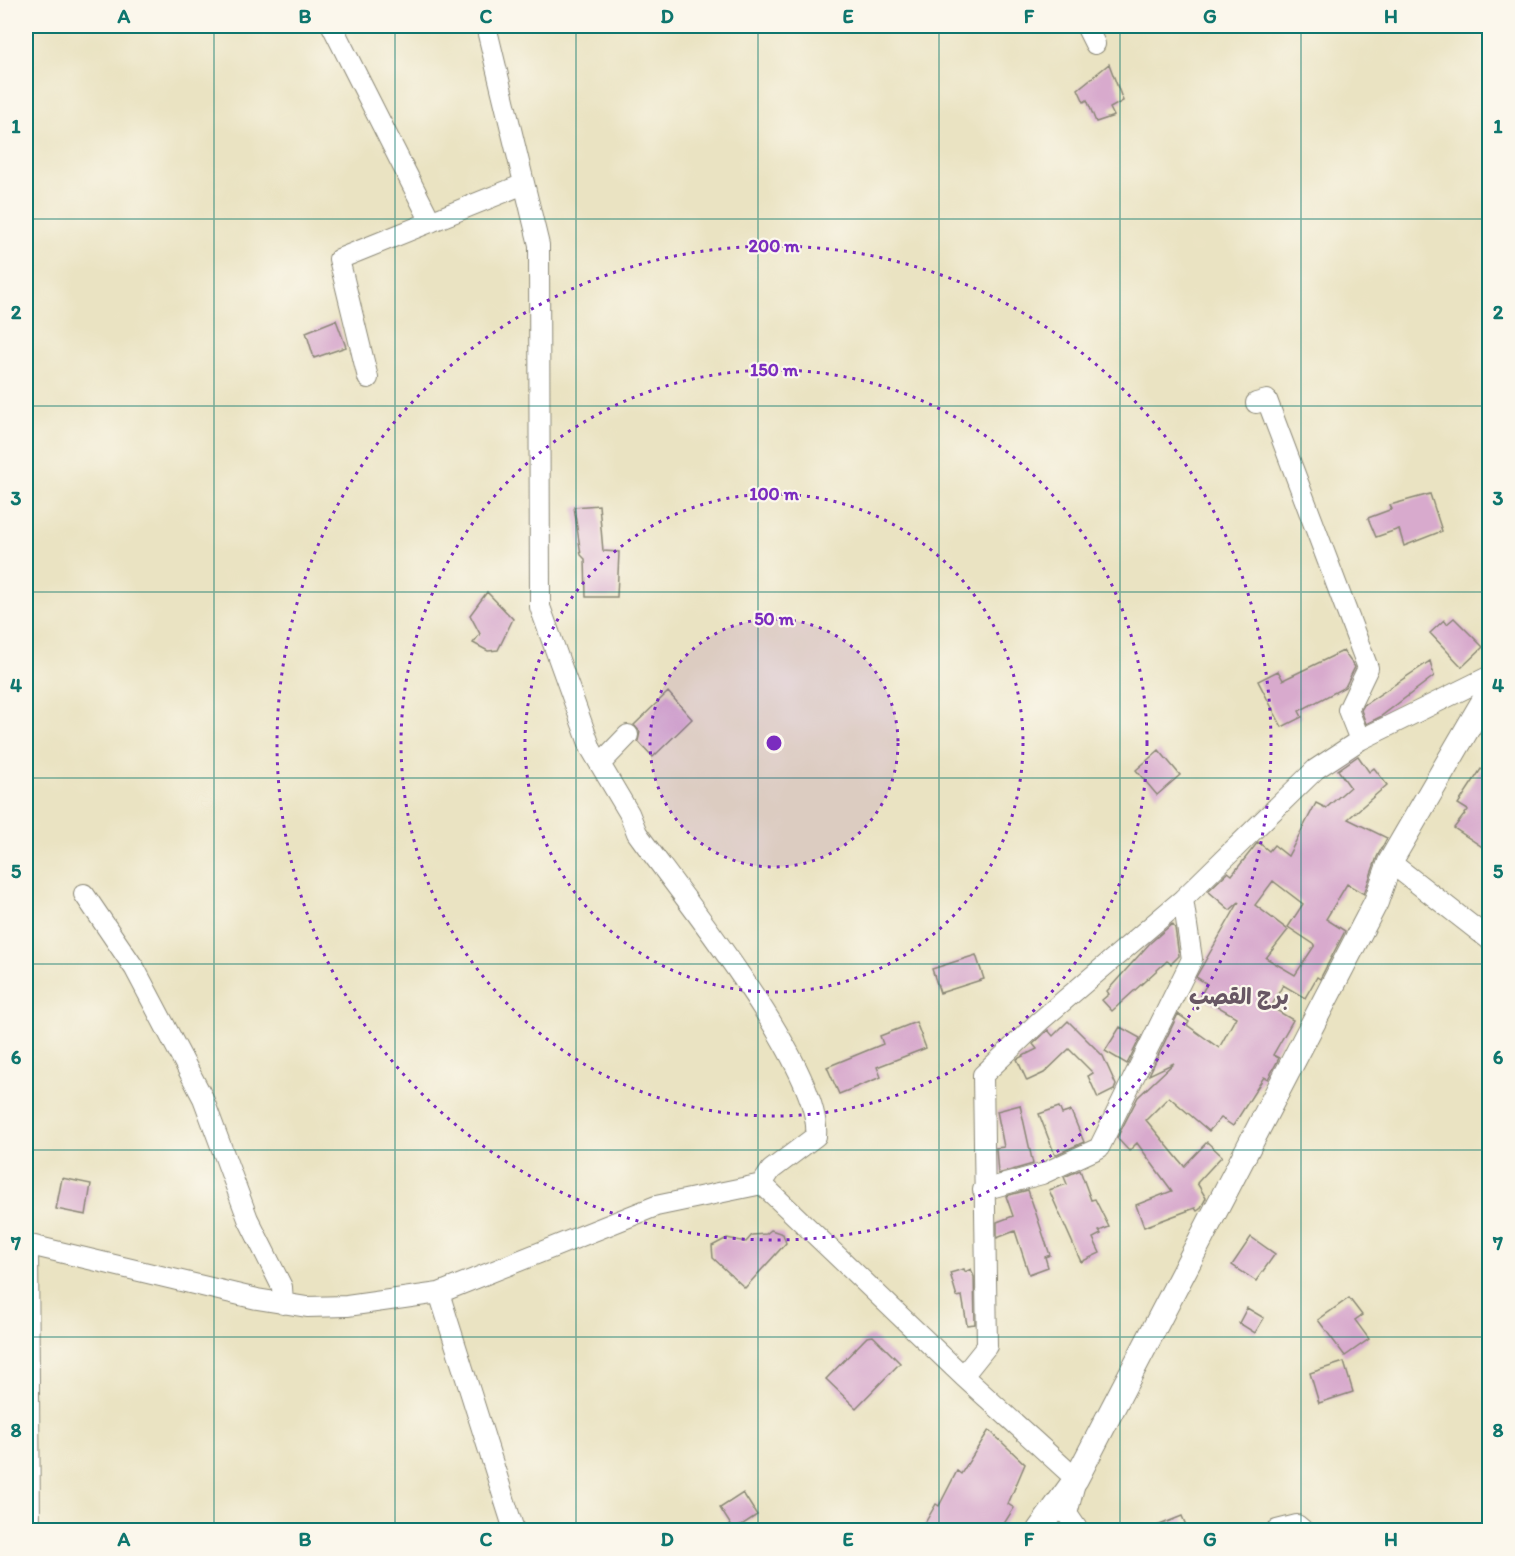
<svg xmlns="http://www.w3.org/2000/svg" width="1515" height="1556" font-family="Itim,'Playpen Sans Arabic',sans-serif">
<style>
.building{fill:#d8aacd;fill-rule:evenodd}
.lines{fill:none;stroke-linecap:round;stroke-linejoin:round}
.minor-casing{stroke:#8a8776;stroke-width:22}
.major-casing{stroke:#8a8776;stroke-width:26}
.minor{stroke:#fff;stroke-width:20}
.major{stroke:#fff;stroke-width:24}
.grid{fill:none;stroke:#0f766e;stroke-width:1.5;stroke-opacity:0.55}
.ring{fill:none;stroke:#7b2cbf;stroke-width:3;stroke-dasharray:3 6}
.labels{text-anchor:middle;stroke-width:4.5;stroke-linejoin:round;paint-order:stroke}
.quarter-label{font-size:22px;font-weight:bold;fill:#685764;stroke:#fbf7ec}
.centre{fill:#7b2cbf;stroke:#fbf7ec;stroke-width:3}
.ring-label{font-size:18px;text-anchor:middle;font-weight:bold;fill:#7b2cbf;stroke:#fbf7ec;stroke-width:4.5;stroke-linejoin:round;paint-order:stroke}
.neatline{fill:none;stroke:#0f766e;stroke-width:2}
.grid-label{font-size:20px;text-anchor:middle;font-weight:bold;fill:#0f766e}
</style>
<rect width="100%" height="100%" fill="#fbf7ec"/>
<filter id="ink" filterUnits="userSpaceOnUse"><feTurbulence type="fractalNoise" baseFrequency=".0167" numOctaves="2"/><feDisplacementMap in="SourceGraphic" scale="12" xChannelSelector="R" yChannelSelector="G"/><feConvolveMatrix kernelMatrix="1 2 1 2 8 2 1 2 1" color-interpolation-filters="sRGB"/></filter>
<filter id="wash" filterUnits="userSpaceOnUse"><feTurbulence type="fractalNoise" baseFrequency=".008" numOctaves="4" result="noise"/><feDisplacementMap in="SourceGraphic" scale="24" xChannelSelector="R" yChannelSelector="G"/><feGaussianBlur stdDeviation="1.35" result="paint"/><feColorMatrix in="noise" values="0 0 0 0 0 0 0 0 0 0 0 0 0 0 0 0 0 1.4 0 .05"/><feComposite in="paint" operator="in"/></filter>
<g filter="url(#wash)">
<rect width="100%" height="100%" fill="#eae3c2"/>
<g id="blocks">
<path class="building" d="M1109,64L1123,101L1110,108L1114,116L1096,122L1087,100L1084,102L1078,89Z
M336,320L346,347L314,358L306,332Z
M1430,494L1442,531L1404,546L1399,529L1376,537L1368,518L1392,509L1390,505Z
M599,505L603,551L619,552L617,597H586L585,559L581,555L574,507Z
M487,592L513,619L498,650L488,651L473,643L480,634L470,615Z
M1454,618L1483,647L1462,667L1430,633L1444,620L1447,624Z
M1343,651L1355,667L1345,687L1299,711L1302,717L1282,727L1258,681L1278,671L1283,680Z
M1430,661L1434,676L1380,717L1366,724L1361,710L1364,705Z
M668,692L692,719L653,757L638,741L640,732L634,725Z
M1159,750L1180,775L1157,795L1136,770Z
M1358,756L1369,772L1374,768L1387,785L1348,819L1387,838L1377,857L1364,894L1347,884L1326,919L1345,931L1320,979L1317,977L1305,998L1283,985L1271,1007L1293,1020L1273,1055L1279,1058L1268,1079L1264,1077L1233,1126L1221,1118L1209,1131L1169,1097L1146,1120L1184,1166L1207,1142L1222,1156L1197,1183L1206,1198L1200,1209L1197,1211L1195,1208L1144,1227L1136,1205L1172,1191L1137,1143L1129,1151L1117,1138L1138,1097L1174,1063L1149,1075L1178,1014L1189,1022L1187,1025L1219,1048L1236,1017L1200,996L1207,984L1196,977L1239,902L1230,910L1208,891L1228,872L1232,875L1258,842L1269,851L1274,845L1288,856L1316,803L1326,808L1350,787L1338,770ZM1273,881L1303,904L1288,927L1315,945L1295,975L1266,958L1288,930L1255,905Z
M1481,769L1490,775V852L1454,828L1468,810L1458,804Z
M1172,924L1175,928L1179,956L1171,964L1167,961L1112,1011L1102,1000L1109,994L1107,991L1150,943Z
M976,955L984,979L940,993L932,969Z
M1068,1021L1103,1056L1116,1085L1114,1090L1098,1098L1088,1076L1093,1073L1069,1049L1044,1073L1027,1081L1017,1059L1037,1049L1033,1044L1048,1030L1053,1036Z
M916,1022L926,1048L877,1067L881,1077L839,1094L827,1067L883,1044L880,1036Z
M1120,1027L1140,1038L1127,1064L1105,1051Z
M1020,1105L1033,1164L998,1174L996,1148L1004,1147L997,1111Z
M1059,1107L1062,1114L1071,1111L1084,1142L1055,1155L1039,1114Z
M1080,1170L1091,1200L1095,1199L1109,1227L1099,1231L1101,1234L1093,1238L1100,1253L1081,1262L1049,1190L1067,1184L1064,1177Z
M62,1178L91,1184L86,1215L56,1209Z
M1028,1190L1050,1255L1045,1257L1048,1267L1029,1274L1015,1231L997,1238V1222L1013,1216L1006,1196Z
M771,1230L783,1234L786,1243L745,1288L713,1258L712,1246L727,1238L746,1242L752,1235L766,1234Z
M1251,1237L1275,1254L1256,1281L1232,1265Z
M964,1269L965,1272L971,1269L974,1277L975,1324L967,1325L962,1296L957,1297L950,1273Z
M1349,1298L1362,1315L1355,1320L1369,1339L1345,1356L1318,1320Z
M1247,1308L1264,1318L1255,1333L1239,1323Z
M873,1336L900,1363L856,1408L826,1379L867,1337Z
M1344,1362L1353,1392L1319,1403L1310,1373Z
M989,1430L1025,1464L1008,1504L1014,1508L1000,1530H921L936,1504L939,1506L957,1471L961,1474Z
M743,1493L757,1515L734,1530L720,1508Z
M1182,1516L1188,1530H1147Z"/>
</g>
</g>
<g filter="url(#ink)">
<use href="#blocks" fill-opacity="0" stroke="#8a8776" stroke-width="1.5"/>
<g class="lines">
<g class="minor-casing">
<path id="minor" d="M332,26L431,222
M486,26L539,245L540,607L591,749L629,813L637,833C680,893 823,1069 816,1136L771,1170L762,1184
M1086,26L1095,44
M368,378L339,259L524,184
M1256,403L1267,400L1368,668L1348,710L1360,740
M600,764L628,735
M1390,862L1490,940
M84,894L135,969L203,1098L248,1219L282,1287L283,1304
M983,1190L1042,1174L1099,1148L1192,959L1183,899
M26,1244L257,1299L307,1307L347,1306L439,1293L656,1206L762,1184L963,1376
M28,1244L30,1530
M439,1293L514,1530
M1078,1530L1067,1514L1076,1479L963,1376L987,1346L983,1075L1040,1021L1183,899L1316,769L1360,740L1490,676
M1277,1530L1297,1525L1303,1530"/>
</g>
<g class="major-casing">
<path id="major" d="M1039,1530L1076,1479L1376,902L1390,862L1490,690"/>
</g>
<use href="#minor" class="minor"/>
<use href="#major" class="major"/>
</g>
</g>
<path class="grid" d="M214,26V1530M395,26V1530M576,26V1530M758,26V1530M939,26V1530M1120,26V1530M1301,26V1530M26,219H1490M26,406H1490M26,592H1490M26,778H1490M26,964H1490M26,1150H1490M26,1337H1490"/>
<circle cx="774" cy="743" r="124" fill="#7b2cbf" fill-opacity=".12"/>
<g class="ring">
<circle cx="774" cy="743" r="124"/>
<circle cx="774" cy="743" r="249"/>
<circle cx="774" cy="743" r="373"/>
<circle cx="774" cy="743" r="497"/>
</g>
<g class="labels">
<g class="quarter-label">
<text x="1239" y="1004">برج القصب</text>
</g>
</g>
<circle cx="774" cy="743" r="9" class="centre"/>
<g class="ring-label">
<text x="774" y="252">200 m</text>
<text x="774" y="376">150 m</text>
<text x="774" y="500">100 m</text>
<text x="774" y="625">50 m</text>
</g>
<rect width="1515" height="1556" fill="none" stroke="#fbf7ec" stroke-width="66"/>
<rect x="33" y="33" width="1449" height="1490" class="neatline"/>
<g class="grid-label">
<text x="124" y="23">A</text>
<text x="305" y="23">B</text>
<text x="486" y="23">C</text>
<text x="667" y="23">D</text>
<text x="848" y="23">E</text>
<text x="1029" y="23">F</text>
<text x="1210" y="23">G</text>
<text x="1391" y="23">H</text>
<text x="16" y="133">1</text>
<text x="1498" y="133">1</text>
<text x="16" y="319">2</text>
<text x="1498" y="319">2</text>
<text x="16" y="505">3</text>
<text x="1498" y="505">3</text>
<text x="16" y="692">4</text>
<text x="1498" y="692">4</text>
<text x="16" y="878">5</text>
<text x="1498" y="878">5</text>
<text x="16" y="1064">6</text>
<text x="1498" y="1064">6</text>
<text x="16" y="1250">7</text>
<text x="1498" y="1250">7</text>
<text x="16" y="1437">8</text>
<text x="1498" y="1437">8</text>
<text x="124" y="1546">A</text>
<text x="305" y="1546">B</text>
<text x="486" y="1546">C</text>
<text x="667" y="1546">D</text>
<text x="848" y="1546">E</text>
<text x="1029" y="1546">F</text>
<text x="1210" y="1546">G</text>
<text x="1391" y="1546">H</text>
</g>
</svg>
